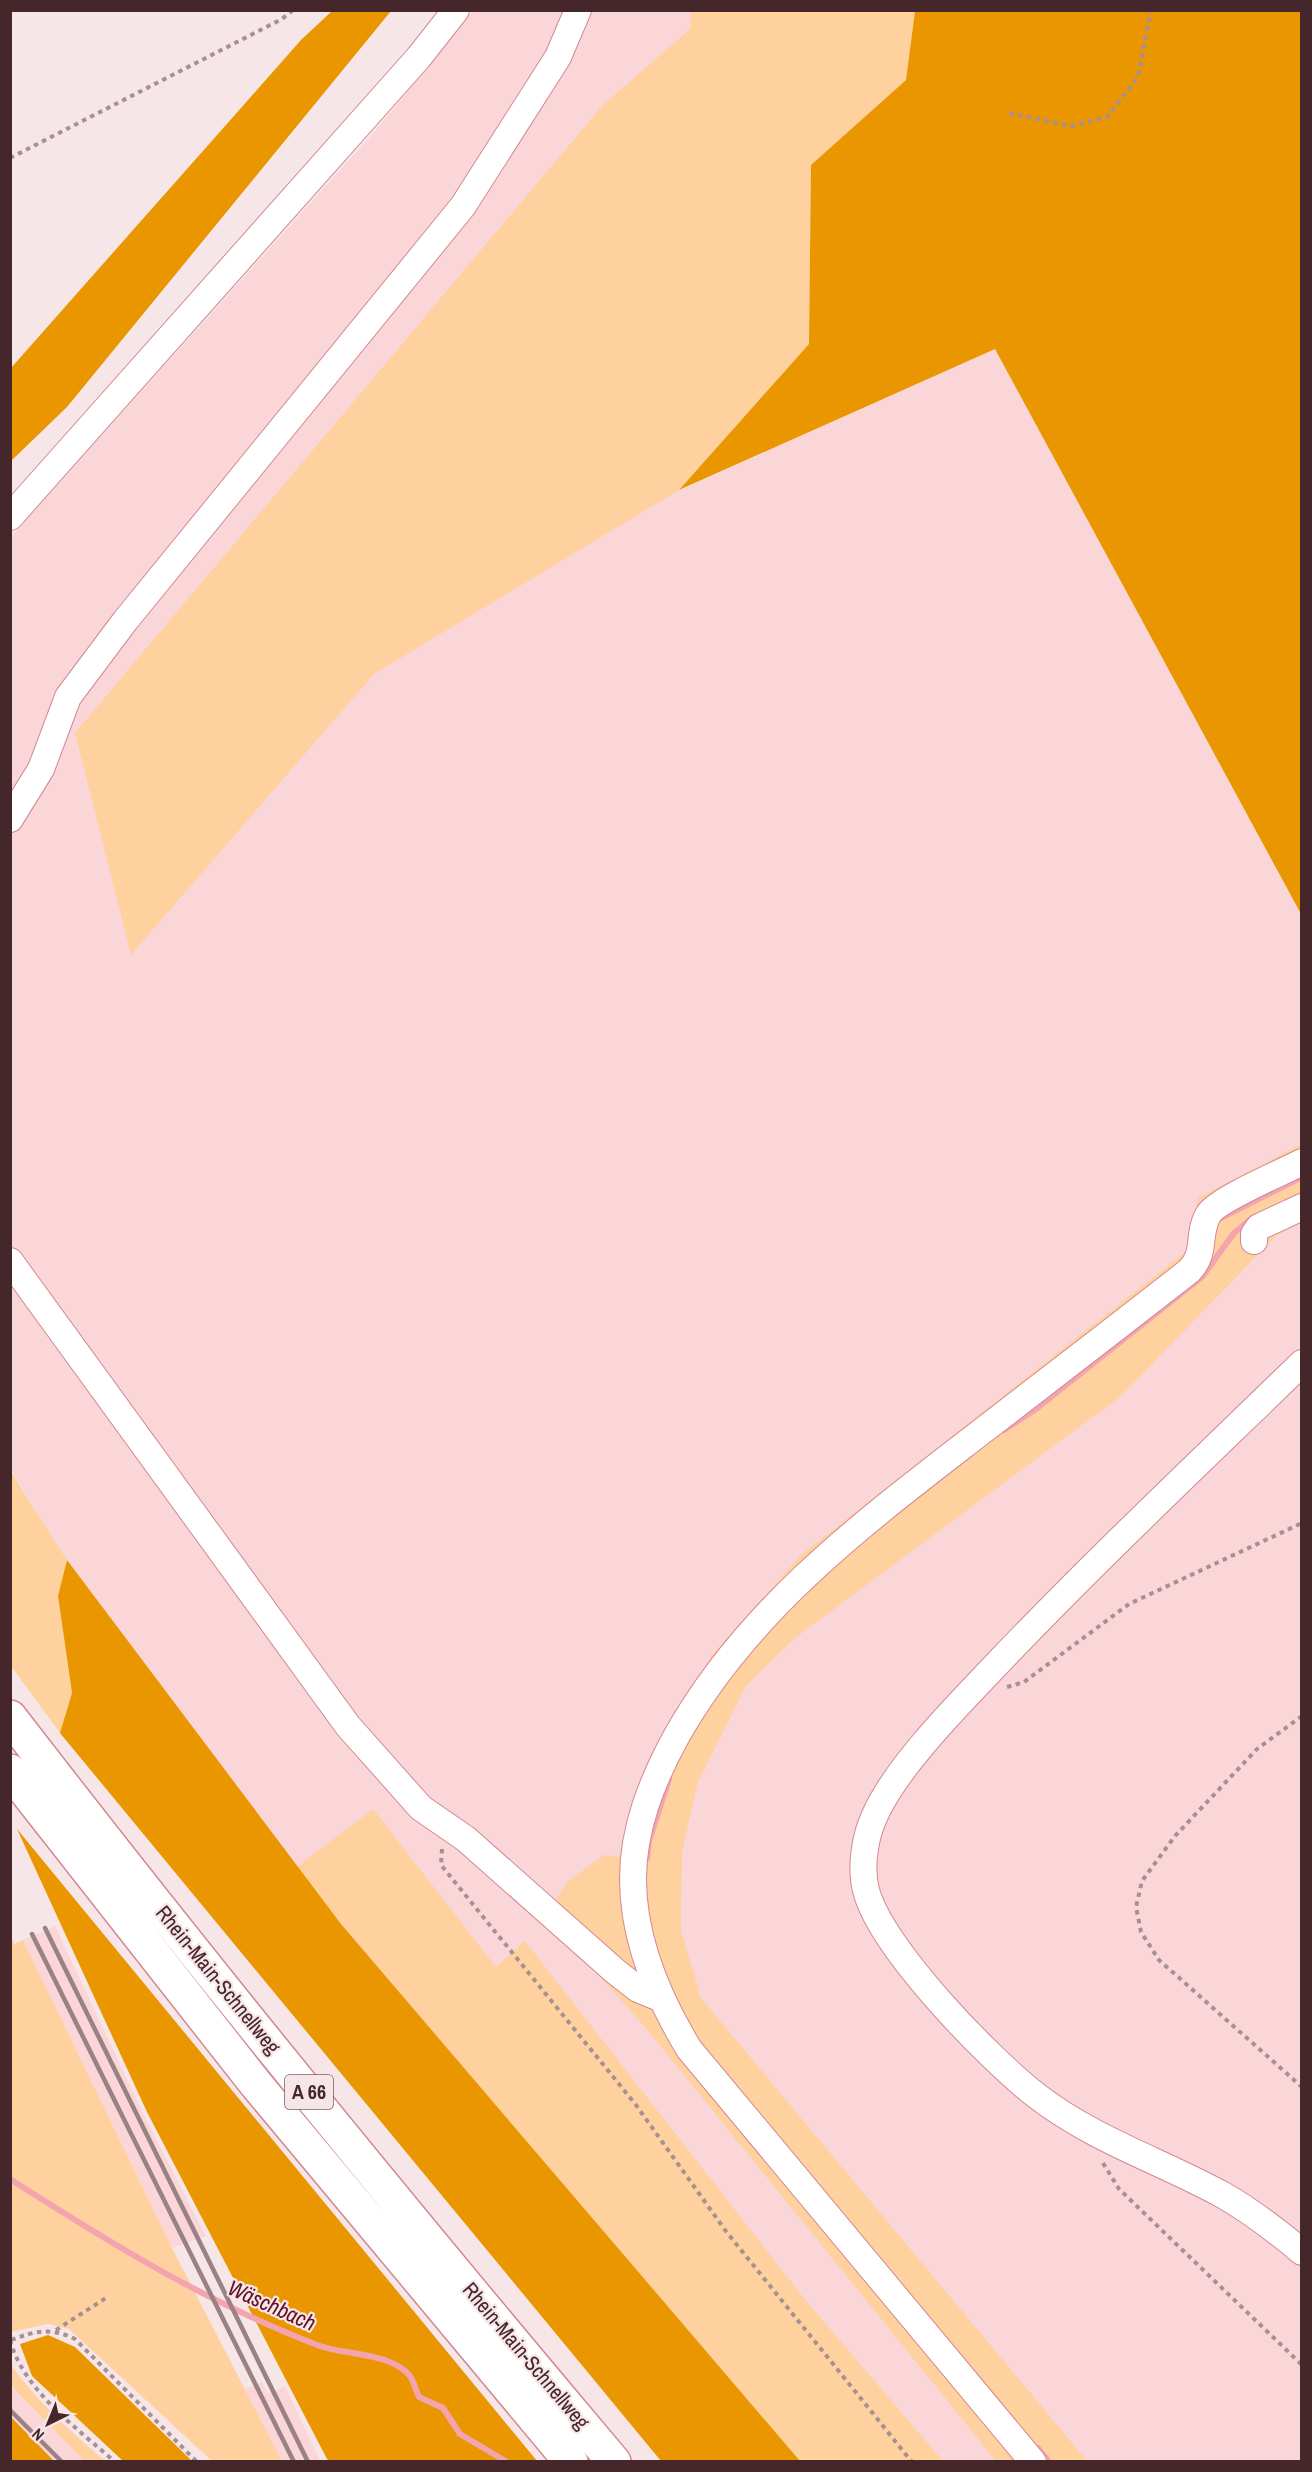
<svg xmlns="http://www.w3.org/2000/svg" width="1312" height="2472" font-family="'Archivo Narrow',sans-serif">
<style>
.built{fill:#fad6d9}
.green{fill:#fed19e}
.forest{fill:#e99600}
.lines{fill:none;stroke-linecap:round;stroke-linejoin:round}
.stream{stroke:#f4a4af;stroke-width:6}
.minor-casing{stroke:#d28892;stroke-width:28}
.highway-casing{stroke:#d28892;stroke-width:36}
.path{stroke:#a79093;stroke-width:4;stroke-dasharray:4.5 4.5;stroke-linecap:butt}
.minor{stroke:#fff;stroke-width:26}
.highway{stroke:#fff;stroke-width:33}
.rail{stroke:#998184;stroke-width:4.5}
.labels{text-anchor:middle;stroke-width:4.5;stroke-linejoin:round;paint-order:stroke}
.shield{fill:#f7e6e8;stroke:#7a6064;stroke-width:1.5}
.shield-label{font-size:20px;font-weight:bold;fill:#45272b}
.street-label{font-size:21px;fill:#45272b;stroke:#f7e6e8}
.water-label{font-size:22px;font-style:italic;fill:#611026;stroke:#f7e6e8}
</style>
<rect width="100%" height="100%" fill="#f7e6e8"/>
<path class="built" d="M473,11H915L906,80L811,165L681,490L995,348L1301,914V2461H800L341,1924L67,1560L11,1470L10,538L376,130Z
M55,1926L147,2121L206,2236L172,2248L23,1940Z
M262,2382L268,2394L285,2386L320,2461H282L245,2389Z
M10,2386L84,2461H54L11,2417Z"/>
<path class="green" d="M691,11H915L906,80L811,165L809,344L679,490L374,674L131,955L75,733L603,105L690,29Z
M1301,1144V1223L1276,1236L1121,1396L795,1638L746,1686L698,1782L682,1851L681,1931L701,1998L1087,2461H996L650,2033L546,1915L567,1882L604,1855L619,1857L656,1752L711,1656L801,1555L1188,1250L1198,1198Z
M10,1470L67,1560L58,1596L72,1693L60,1733L11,1666Z
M373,1809L496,1967L525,1941L807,2302L943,2461H800L341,1924L297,1867Z
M11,1935L14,1944L23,1940L172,2248L282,2461H212L69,2329L48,2324L11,2332Z
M10,2364C37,2401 71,2432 105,2461H84L11,2386Z"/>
<path class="forest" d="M332,11H391L67,407L11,461V368L301,40Z
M915,11H1301V914L995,349L679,490L809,344L811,165L906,80Z
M67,1560L341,1924L800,2461H661L60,1733L72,1693L58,1596Z
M17,1829L537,2461L331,2462L327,2459L147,2112Z
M48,2335L75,2347L192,2461H123L32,2376L20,2344Z
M10,2417H11L54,2461H11Z"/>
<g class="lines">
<path class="stream" d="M1221,1218L1302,1177
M1004,1430L1036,1409L1202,1277L1234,1233L1252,1218
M647,1859L649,1841L669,1779
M10,2179C110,2243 209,2304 320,2346C346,2355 392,2353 410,2376C414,2382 416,2391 419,2397L443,2408L460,2434L507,2462
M1038,2448L1049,2462"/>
<g class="minor-casing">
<path id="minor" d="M10,517L419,57L456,10
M10,819L41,769L68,697L125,621L463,206L558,57L578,10
M1254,1241V1234L1259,1227L1302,1207
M10,1261L348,1726L421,1808L466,1839L616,1972L638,1989L662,1999
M1302,1363C1199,1463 1094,1562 995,1666C958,1705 897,1766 875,1815C865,1836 860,1867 866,1890C880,1947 989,2059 1037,2096C1094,2140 1161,2161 1223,2195C1251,2211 1277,2231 1302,2252
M1033,2462L689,2049C658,1998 633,1939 633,1879C633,1828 652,1781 676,1737C748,1608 866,1521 981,1432C1050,1379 1120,1325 1189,1271C1207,1253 1197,1234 1208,1215C1216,1200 1283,1172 1302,1162"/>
</g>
<g class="highway-casing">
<path id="highway" d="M10,1717C205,1970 408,2218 614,2462
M10,1771L255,2083L571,2462"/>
</g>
<path class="path" d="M1009,113L1071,126L1107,117L1138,77L1151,10
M10,158L282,19L293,10
M1007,1687L1024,1682L1129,1604L1302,1523
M1302,1716L1257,1749L1175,1836L1142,1881L1136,1907L1141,1932L1159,1960L1302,2087
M442,1849L441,1865L636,2105L725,2230L912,2462
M1103,2163L1119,2189L1302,2365
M56,2330L109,2296
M10,2340C24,2391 77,2428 115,2462
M11,2340C35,2331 51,2327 75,2339L197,2462"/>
<use href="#minor" class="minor"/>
<use href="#highway" class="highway"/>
<path class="rail" d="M45,1928L308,2462
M32,1934L294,2462
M10,2410L62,2462"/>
</g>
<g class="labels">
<rect class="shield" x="285" y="2075" width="48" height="34" rx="4.5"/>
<g class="shield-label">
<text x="309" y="2099">A 66</text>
</g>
<g class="street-label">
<text transform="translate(218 1980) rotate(51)" y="7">Rhein-Main-Schnellweg</text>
<text transform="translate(526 2356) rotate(50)" y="7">Rhein-Main-Schnellweg</text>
</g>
<g class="water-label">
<text transform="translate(272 2305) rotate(24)" y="8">Wäschbach</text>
</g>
</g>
<rect width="1312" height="2472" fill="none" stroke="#45272b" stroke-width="24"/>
<g transform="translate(48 2424) rotate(223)" stroke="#f7e6e8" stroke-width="4.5" paint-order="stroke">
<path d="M0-4.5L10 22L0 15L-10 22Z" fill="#45272b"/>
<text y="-9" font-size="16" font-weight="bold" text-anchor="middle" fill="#45272b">N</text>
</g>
</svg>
